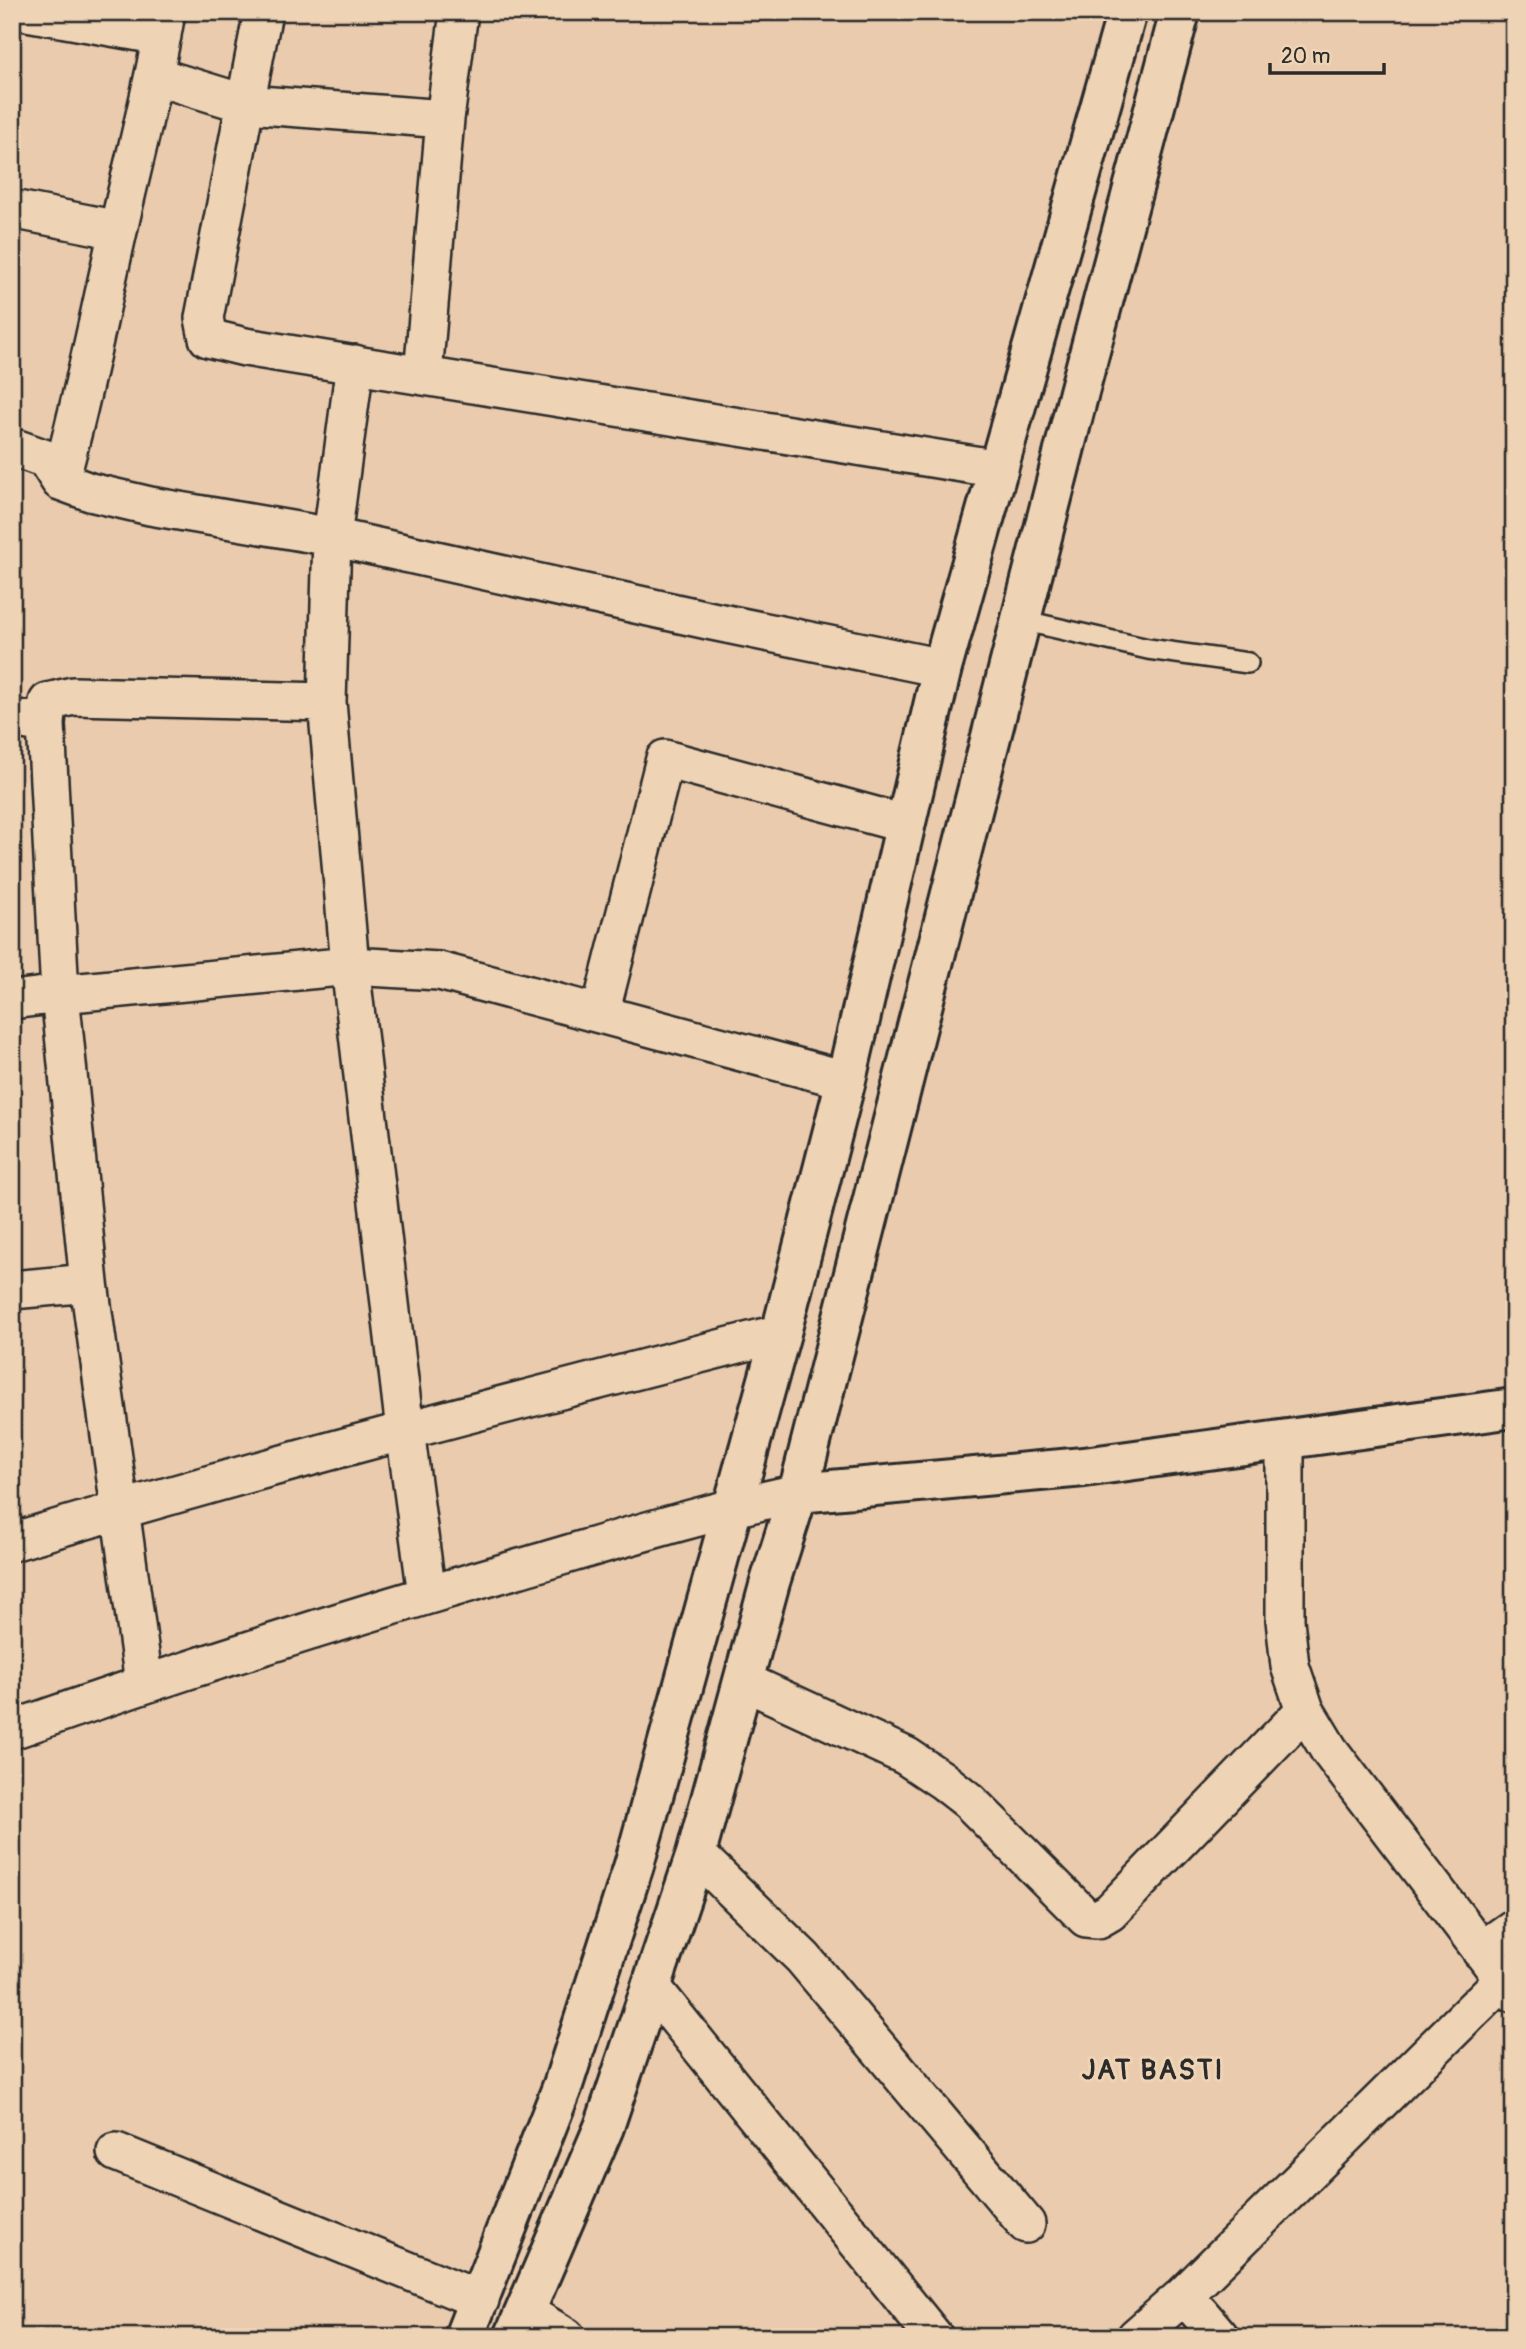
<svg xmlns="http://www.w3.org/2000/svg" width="1526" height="2349" font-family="Pangolin,sans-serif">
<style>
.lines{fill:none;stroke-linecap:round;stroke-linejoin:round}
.lane-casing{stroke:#2b2b2b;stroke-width:24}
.street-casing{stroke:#2b2b2b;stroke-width:42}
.secondary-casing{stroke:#2b2b2b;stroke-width:44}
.lane{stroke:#eed3b5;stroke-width:19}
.street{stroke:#eed3b5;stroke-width:37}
.secondary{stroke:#eed3b5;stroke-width:38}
.labels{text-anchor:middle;stroke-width:6;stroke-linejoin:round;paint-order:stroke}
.district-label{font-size:28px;font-weight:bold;letter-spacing:2px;fill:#2b2b2b;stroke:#eed3b5}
</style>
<rect width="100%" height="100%" fill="#eacbad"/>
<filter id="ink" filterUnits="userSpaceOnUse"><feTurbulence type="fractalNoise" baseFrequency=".0143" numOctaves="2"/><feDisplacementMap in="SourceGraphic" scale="14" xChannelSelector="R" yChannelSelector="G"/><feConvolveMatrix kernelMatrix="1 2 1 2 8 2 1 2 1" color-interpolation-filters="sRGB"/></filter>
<g filter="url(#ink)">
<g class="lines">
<g class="lane-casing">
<path id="lane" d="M1021,620L1148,649L1248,663"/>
</g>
<g class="street-casing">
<path id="street" d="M27,12L162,36
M263,12L204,318L208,338L245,347L999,469
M155,76L246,104L445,119
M12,209L118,230
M355,364L332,537L327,702L350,966L405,1430L427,1595
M423,375L445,119L459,12
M12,447L46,459L60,481L90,492L150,506L332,537L712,621L942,668
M60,481C83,398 99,314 118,231C134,158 154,86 166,12
M12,718L46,724
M12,1000L60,994L350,966L439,971L846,1080
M600,1014L665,759L905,824
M12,1290L89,1283
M1285,1440V1620L1290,1666L1305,1710L1329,1750L1514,1993
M12,1542C267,1465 524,1399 781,1333
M743,1681L906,1756L942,1780L969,1801L1086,1918L1098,1919L1110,1912L1305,1710
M144,1683L89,1283L60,994L46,724L48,702L73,696L327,702
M12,1730C179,1671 347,1618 517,1569C610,1542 703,1513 798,1493
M696,1854L803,1958L1026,2224
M1481,1951L1514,1928
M651,1986L934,2337
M116,2152L480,2300
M1184,2295L1220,2337
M525,2312L566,2337
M1136,2337L1184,2295L1503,1980"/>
</g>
<g class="secondary-casing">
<path id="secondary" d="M798,1493L1084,1467L1514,1408
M464,2337L563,2085L634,1865L781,1333L846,1080L942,668L1127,12
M514,2337L604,2127L696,1854L770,1582L798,1493L1079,392L1180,12"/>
</g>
<use href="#lane" class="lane"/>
<use href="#street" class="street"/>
<use href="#secondary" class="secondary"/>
</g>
</g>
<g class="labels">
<g class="district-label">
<text x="1153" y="2079">JAT BASTI</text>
</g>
</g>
<rect width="1526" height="2349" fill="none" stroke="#eed3b5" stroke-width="42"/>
<rect x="21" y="21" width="1484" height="2307" fill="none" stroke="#2b2b2b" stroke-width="2.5" filter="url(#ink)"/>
<path d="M1270 63v10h114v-10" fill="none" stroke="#2b2b2b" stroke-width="3.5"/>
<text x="1281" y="63" font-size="21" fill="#2b2b2b" stroke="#eed3b5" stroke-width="5" paint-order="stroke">20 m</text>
</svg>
